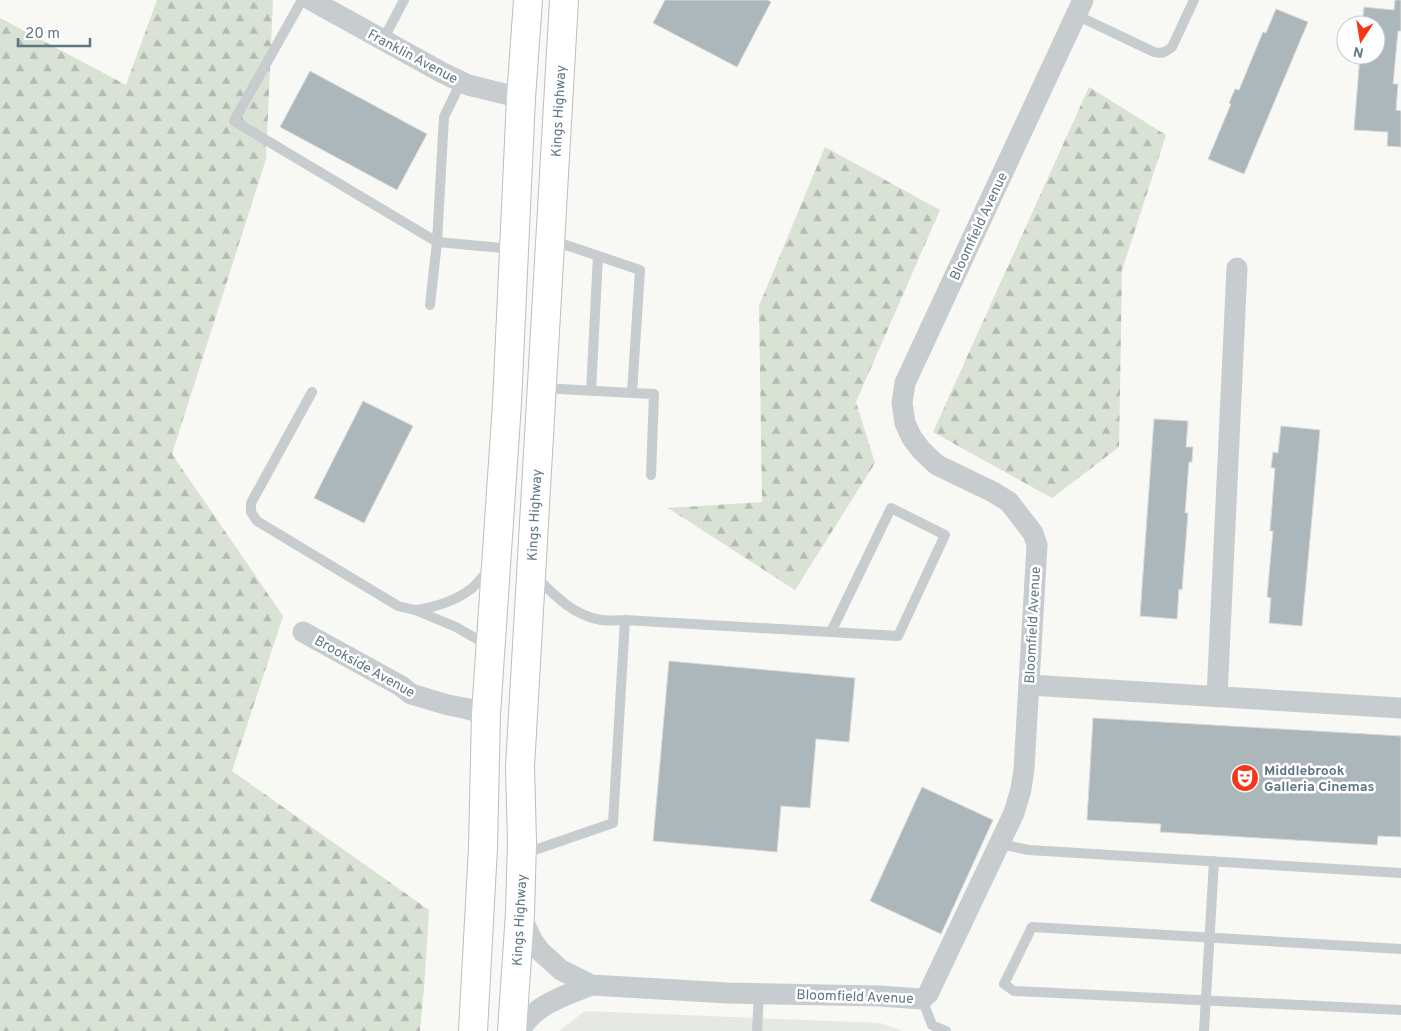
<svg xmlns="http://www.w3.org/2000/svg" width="1401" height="1031" font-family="Overpass,sans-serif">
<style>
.built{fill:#e6e8e6}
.forest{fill:url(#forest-firs)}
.building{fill:#abb7bb;stroke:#dadad7}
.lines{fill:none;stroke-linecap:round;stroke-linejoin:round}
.primary-casing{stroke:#babfc2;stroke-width:30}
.service{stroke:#c7cccf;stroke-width:10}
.minor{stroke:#c7cccf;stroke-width:21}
.primary{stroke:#fff;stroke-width:28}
.labels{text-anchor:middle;stroke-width:5;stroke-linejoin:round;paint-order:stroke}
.street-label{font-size:14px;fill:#607783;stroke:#fff}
.poi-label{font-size:14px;font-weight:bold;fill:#607783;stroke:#fff;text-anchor:start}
</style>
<defs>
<pattern id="forest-firs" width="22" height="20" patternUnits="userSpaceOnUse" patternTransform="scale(1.25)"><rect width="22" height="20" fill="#dae1d5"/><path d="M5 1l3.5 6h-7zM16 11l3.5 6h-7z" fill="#b4bbb2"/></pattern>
</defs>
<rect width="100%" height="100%" fill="#f8f8f5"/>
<path class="built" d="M585,1011L880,1023L903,1031H559Z"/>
<path class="forest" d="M157,0H273L266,159L172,454L283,616L232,771L429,910L424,988L420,1031H0V18L126,85Z
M1089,87L1166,135L1122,270L1119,447L1052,498L933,432Z
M825,147L940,210L856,402L875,463L795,590L668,508L762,502L759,306Z"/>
<path class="building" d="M665,0H768L771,2L737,67L653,23Z
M1395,0H1401V31H1398L1393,84H1398L1396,110L1401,111V147L1387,146L1388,132L1354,130L1360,55H1376V25H1362L1364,7L1394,10Z
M1276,9L1308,22L1244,174L1208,159L1231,104L1229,103L1235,89L1239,90L1263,32L1266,33Z
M310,71L427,134L397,190L280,127Z
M363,401L413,426L364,523L314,498Z
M1154,419L1188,421L1186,447H1193L1192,462H1189L1185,513H1188L1182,590L1179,589L1177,619L1140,616Z
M1281,426L1320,430L1302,626L1269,623L1271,598L1267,597L1273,531H1270L1275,468H1271L1273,452L1278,453Z
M669,661L855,678L849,742L816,739L810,808L781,806L777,852L653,841Z
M1093,718L1401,736V837L1378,836L1377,845L1160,832L1161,824L1087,820Z
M922,787L993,820L941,934L870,901Z"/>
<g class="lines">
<g class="primary-casing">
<path id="primary" d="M473,1031L483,848L486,714L507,403L521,98L528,0
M512,1031L520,913L522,842L520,767L564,0"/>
</g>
<path class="service" d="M302,0L234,121L437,242L430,305
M1076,15L1154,52C1162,54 1166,52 1172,47L1194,0
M383,40L404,0
M461,82L444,117L437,242L513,249
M543,388L632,393L640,270L551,240
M591,391L598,256
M312,392L251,503V512L257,521L398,606L415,610L456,627L487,645
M632,393L654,394L651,475
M536,577C555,596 573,615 601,620C609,621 618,620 625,620
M416,610C436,607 455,601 471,589C478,583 484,575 490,568
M1000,844L1029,850L1401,873
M523,854L613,823L625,620L898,636L945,535L891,508L831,632
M1401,949L1032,927L1004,984L1014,991L1401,1010
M922,999L932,1025L946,1031
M757,1031L759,994
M1204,1031L1214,861"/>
<path class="minor" d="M311,0L441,72L468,85L521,98
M303,632L401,686L411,694L448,705L464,708L486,714
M1029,685L1401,708
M1217,697L1237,268
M520,914L532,940L540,951L561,970L591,985L728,993L879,996L922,999L928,994L1014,813L1021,789L1024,769L1037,545L1033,533L1009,502L993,492L937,465L922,451L912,438L905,423L902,403L905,383L1083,0
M520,1031C534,1004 565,996 591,985"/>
<use href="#primary" class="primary"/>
</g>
<defs>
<g id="theatre-disc" transform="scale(1.4375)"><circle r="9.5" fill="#f53718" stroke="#fff"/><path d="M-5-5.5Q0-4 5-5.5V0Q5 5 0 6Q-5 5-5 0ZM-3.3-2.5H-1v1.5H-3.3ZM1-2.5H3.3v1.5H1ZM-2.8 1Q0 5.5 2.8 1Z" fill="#fff"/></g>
</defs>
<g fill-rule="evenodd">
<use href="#theatre-disc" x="1245" y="778"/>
</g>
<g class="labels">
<g class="street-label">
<text transform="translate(413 56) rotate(28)" y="5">Franklin Avenue</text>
<text transform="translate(558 111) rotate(-87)" y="5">Kings Highway</text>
<text transform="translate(978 226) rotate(-65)" y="5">Bloomfield Avenue</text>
<text transform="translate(534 515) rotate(-87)" y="5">Kings Highway</text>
<text transform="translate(1032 625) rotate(-87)" y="5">Bloomfield Avenue</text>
<text transform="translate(365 666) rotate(29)" y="5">Brookside Avenue</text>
<text transform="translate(519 920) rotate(-87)" y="5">Kings Highway</text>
<text transform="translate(855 996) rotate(2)" y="5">Bloomfield Avenue</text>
</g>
<g class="poi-label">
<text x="1264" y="775">Middlebrook<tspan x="1264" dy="16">Galleria Cinemas</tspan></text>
</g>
</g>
<g transform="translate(1361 40) rotate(192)"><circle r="24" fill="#ffffff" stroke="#bfc9cd"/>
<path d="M0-4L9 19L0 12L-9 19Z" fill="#f53718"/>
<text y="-8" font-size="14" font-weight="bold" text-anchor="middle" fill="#607783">N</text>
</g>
<path d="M18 38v8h72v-8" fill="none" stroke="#607783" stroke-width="2.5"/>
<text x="25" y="38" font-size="15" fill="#607783" stroke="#ffffff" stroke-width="4" paint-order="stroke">20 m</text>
</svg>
